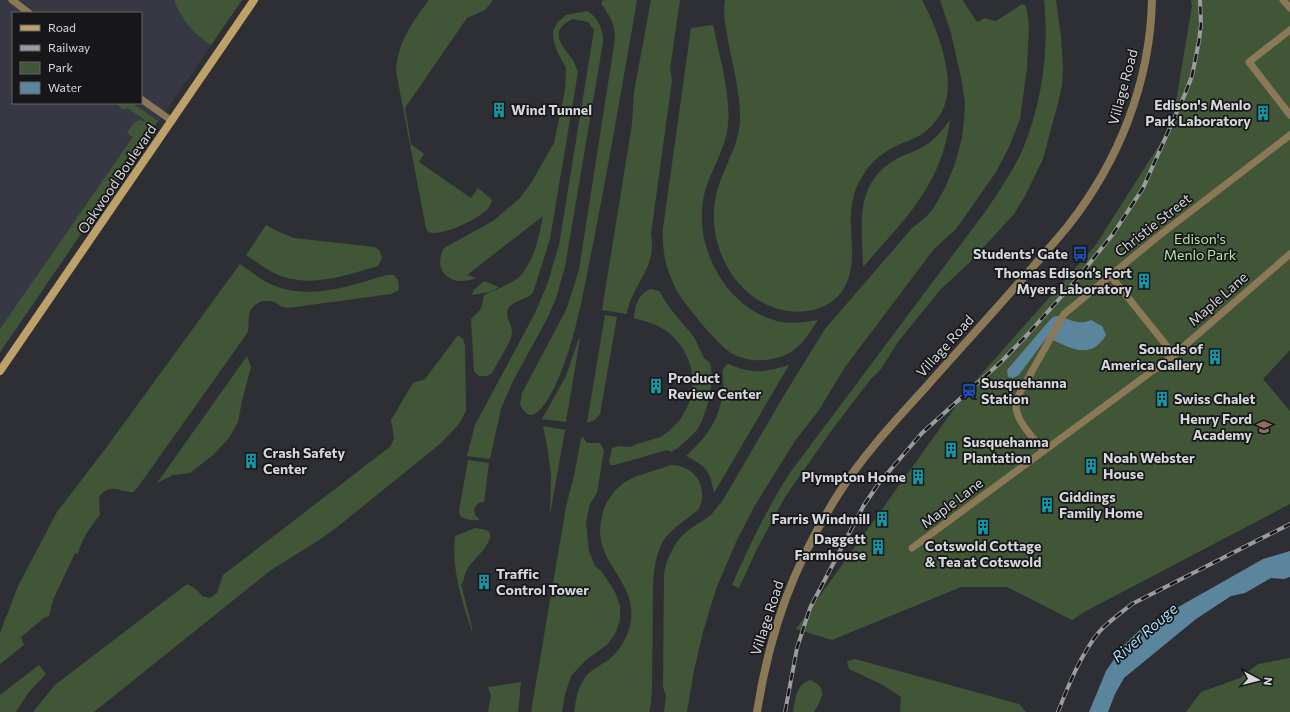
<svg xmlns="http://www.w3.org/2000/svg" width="1290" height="712" font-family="Commissioner,sans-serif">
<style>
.built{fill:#373843;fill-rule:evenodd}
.green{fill:#415637}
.water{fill:#5b849d}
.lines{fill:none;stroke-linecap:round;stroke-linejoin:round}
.minor{stroke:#8b7856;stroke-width:7}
.tertiary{stroke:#8b7856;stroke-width:8}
.secondary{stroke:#bea169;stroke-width:8}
.rail-casing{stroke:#9b9c9f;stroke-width:4}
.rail{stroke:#17171a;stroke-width:2.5;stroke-dasharray:8;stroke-linecap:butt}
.labels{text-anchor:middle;stroke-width:3.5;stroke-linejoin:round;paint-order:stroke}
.street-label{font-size:14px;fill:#d6d7da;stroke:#17171a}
.poi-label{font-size:14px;font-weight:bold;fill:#d6d7da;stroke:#17171a;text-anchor:start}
.park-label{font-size:14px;fill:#b9e2a7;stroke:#17171a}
.water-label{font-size:15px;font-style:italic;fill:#a7ddfd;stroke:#17171a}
</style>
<rect width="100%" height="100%" fill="#2e2f34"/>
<path class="built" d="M0,0H242L0,353ZM13,13H141V103H13Z"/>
<path class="green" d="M174,0H242L211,45C194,34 181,19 174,0Z
M429,0H493L485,10L467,18L405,108L411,144L424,154L419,162L471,198L478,188L489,197L492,200C490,206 488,210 483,213C473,221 441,237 428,232L426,228L396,71C398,41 412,23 429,0Z
M603,0H637C623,81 609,163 593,244C583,292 576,341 555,386C549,398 532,432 520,404L522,393L566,310L574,286L579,269L615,39C615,25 610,15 601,4Z
M651,0H680L670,69L672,80L651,234C657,270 632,283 627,314L602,310L632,124L634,92Z
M725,0H922C930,15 936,29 941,45C951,79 954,111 922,134C913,140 903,142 894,147C880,154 869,164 862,177C859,182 855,189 854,195C844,226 862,262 842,291C831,308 807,314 788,311C733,303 702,238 718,188C725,165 739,145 740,120C741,93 731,60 727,34C725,22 723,12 725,0Z
M940,0H964L963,1L977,22L985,18L991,20L996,21L1019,6L1022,4L1026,6L1029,24L1027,68L1020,119L1009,147L996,172L973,205L956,229L934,249L845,367L819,410L795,441L754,507L735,544L716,589L703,632L694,670L687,712H664L666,696L663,687L664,573C668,555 675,540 690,529C697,524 705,520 711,515C715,510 719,505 723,500L786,392L825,329L913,227L925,218L933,209L945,188L955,164L962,138L964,120L965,101L963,92L962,82L951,33Z
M1044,0H1056L1061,36L1063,68L1062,85L1058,103L1043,159L1025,196L1014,214L969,263L940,290L898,342L881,369L870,380L834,427L785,497L757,549L739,588L732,585C749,546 767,509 789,474L985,212C1000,190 1017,166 1026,141C1043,96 1049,48 1044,0Z
M1191,0H1290V350L1263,379L1290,411V504L1086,611L1072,620L1007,587H961L832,640L796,629L969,388L1095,246L1172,125L1192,6Z
M587,11C599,18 603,29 603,42L565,267L556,298L548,317L512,383L501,409L490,459L467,456L475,425L535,313L547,285L559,245L594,30L588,22L573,19C547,31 562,45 573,60C575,63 576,68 578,72L550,239L533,293C527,299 514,301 509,307C503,315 513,326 512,334C510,344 497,363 492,373L487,376H479L474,371L471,319L481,309L484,295C494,291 516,282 522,274C535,257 539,237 543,216L467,275L476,278C453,288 431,272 444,248L493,221L520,198L531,183L554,143L565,90L566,68L557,51L554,42L553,31L557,23L566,15Z
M713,25C719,54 731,95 728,124C726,152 707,174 703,201C695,252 729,311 781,322C794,324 805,322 818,320C811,330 804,342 795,349C779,362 751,364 733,354C719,347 689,309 680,296C675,289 672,280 669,273C664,259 662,243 663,228L691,28Z
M114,103H132L158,121L0,352V329L133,137L127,133L134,122L141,120L144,122L145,120L127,108L124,110Z
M950,120C942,185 904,220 863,267C862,222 853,180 902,156C907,154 913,152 919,149C932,143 941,132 950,120Z
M266,225L279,232L294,238L375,247L380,251L382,258L378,266C343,276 307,290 272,272C263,267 255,261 246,255Z
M240,264C249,270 259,278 268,283C307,302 349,286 387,275H394L398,280L399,290L391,294L288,308C279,307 281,305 274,302C263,298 251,304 249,315C248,321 249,326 248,332L138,487L133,492C118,492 110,482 99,497L100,515C90,527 82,538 78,554L75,553L53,600L49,616L44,618L21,637L24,645L0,664V633L18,586L57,512L106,448Z
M484,281L499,287L490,292L472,295L473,291Z
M650,289L659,291L669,307L694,337L704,358L710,363L712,375L710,397L702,421L697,430L690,437L678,448L671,452L667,450L615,465H611L609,462L612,448L619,446L631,447C636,443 654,440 662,436C667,433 672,428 676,424C680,421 682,416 685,411C701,384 691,348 665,330C656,324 644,321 634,318C635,306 638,294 650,289Z
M605,315L617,317L600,414L595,420L587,423Z
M458,335L463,339L465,345L466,411L459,424L440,444L336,528L319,540L271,570L94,712H33L55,685L187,584L196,589L202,596L210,598L217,593L223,575L391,446L394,438L391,420L413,383L425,379Z
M579,338H580L566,422L542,419L566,376Z
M247,356L251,367L242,401L238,422L229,438L213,455L190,473L173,475L157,483Z
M729,364C753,375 765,372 789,365L714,493C710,470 706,466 686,456C708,436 721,418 723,387C724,381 722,375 723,369L726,365Z
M543,426L565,430L550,515L551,475L548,451Z
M583,437L587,443H600L604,450L597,493L590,504L586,522L589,551L595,566L602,572L615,592L620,606V620L616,632L608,644L586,660L571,676L565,694L562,712H531L566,507L575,471L581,438Z
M468,460L489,463L484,502L478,503L474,509L475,515L480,520C472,521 466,520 460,516L459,511Z
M670,465C681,465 691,469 697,478C703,485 704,502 698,510C695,513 691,515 688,518C678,525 670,531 663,541C656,554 654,568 653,583L652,687L651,703L649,712H574C576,699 578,686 587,675C593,669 600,665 607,661C619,652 626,640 630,626C639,584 601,568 600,532C600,525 602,518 603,511C607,500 615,489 625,482C638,474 656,471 670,465Z
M475,528C479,529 485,529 488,531C498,539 472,561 468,568C465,572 464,578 463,583L461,584L471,623L473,635C463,603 451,570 455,536Z
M1290,658V712H1186L1201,692L1240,678L1258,664Z
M855,659L1019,704L1026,712H900L901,697L883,685L849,669L847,661Z
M39,665L46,674L28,693L16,712H0V695Z
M810,680C829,688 822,698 814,712H793C796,698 795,686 810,680Z
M521,682L518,712H488L491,696L488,687Z"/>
<path class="water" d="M1058,316C1071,319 1078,326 1091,320L1102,326L1106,335C1090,362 1068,347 1047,337L1019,375L1013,378L1008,377L1007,370L1049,321L1053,317Z
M1290,551V577L1284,579L1271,578L1245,593L1231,596L1196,619L1124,678L1115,694L1108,712H1089L1106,671L1123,646L1143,627L1263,559Z"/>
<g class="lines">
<path class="minor" d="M12,0L29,13
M1283,0L1290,8
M1290,30L1249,62L1290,115
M141,99L172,121
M1110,275L1174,355
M1044,451C1035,440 1016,421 1016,406C1016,400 1019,394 1022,389L1064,314L1156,238L1290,135
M912,548L1174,355L1290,254"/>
<path class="tertiary" d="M757,712C770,629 794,564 839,493C864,454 895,421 926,387C973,334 1022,281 1068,226C1119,161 1150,83 1152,0"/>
<path class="secondary" d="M0,371L254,0"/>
<g class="rail-casing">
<path id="rail" d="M785,712L797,648L810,608L864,505L879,483L922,433L1001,362L1027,335L1077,279L1113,234L1143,188L1185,94L1192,76L1199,41L1201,25L1200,0
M1058,712C1068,686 1081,654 1099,632C1109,621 1121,613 1132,604L1290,524"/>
</g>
<use href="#rail" class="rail"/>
</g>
<defs>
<g id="building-bare" transform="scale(1.2)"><path d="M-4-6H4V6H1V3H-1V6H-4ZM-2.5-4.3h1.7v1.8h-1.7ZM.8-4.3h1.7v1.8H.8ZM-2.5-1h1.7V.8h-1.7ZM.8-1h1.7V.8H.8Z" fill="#0f9aa8" stroke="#17171a" stroke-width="2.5" paint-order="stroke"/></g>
<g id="bus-bare" transform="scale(1.2)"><path d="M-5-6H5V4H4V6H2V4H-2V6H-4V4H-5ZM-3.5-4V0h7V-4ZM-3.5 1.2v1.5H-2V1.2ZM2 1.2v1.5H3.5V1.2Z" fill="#1a4fb4" stroke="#17171a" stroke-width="2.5" paint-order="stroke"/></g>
<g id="station-bare" transform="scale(1.2)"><path d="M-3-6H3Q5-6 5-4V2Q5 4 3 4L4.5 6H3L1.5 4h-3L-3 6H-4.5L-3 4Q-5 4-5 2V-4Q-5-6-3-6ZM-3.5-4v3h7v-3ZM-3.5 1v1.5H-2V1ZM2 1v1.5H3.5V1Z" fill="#1a4fb4" stroke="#17171a" stroke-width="2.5" paint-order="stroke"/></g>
<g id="university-bare" transform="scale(1.2)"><path d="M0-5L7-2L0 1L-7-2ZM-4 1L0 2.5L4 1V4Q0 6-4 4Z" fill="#8d6e63" stroke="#17171a" stroke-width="2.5" paint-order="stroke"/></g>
</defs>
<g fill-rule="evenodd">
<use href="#building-bare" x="499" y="110"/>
<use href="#building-bare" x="1263" y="113"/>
<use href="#bus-bare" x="1080" y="254"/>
<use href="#building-bare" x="1144" y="281"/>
<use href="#building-bare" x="1215" y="357"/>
<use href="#building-bare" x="656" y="386"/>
<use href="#station-bare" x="969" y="391"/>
<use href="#building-bare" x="1162" y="399"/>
<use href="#university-bare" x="1264" y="427"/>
<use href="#building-bare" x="951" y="450"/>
<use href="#building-bare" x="251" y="461"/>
<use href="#building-bare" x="1091" y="466"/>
<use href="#building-bare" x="918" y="477"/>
<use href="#building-bare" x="1047" y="505"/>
<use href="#building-bare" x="882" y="519"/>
<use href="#building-bare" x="983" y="527"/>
<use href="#building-bare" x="878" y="547"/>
<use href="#building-bare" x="484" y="582"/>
</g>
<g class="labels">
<g class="street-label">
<text transform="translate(1123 87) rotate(-75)" y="5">Village Road</text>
<text transform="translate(117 179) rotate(-56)" y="5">Oakwood Boulevard</text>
<text transform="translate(1153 225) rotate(-38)" y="5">Christie Street</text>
<text transform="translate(1218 299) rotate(-41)" y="5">Maple Lane</text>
<text transform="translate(945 346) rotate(-48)" y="5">Village Road</text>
<text transform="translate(952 503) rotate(-37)" y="5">Maple Lane</text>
<text transform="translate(767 618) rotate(-72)" y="5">Village Road</text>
</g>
<g class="poi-label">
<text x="1251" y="110" text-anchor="end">Edison's Menlo<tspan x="1251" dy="16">Park Laboratory</tspan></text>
<text x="511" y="115">Wind Tunnel</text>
<text x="1068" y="259" text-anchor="end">Students' Gate</text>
<text x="1132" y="278" text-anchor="end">Thomas Edison’s Fort<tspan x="1132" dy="16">Myers Laboratory</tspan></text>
<text x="1203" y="354" text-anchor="end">Sounds of<tspan x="1203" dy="16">America Gallery</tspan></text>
<text x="668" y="383">Product<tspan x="668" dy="16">Review Center</tspan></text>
<text x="981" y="388">Susquehanna<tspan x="981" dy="16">Station</tspan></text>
<text x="1174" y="404">Swiss Chalet</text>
<text x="1252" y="424" text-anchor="end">Henry Ford<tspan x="1252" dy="16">Academy</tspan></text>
<text x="963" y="447">Susquehanna<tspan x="963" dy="16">Plantation</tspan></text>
<text x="263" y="458">Crash Safety<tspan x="263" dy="16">Center</tspan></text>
<text x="1103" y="463">Noah Webster<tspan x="1103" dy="16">House</tspan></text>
<text x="906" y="482" text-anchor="end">Plympton Home</text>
<text x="1059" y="502">Giddings<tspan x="1059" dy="16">Family Home</tspan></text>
<text x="870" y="524" text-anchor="end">Farris Windmill</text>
<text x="866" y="544" text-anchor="end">Daggett<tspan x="866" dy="16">Farmhouse</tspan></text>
<text x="983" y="551" text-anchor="middle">Cotswold Cottage<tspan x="983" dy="16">&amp; Tea at Cotswold</tspan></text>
<text x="496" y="579">Traffic<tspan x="496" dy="16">Control Tower</tspan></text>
</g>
<g class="park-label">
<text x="1200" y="244">Edison's<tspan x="1200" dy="16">Menlo Park</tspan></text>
</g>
<g class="water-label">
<text transform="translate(1145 633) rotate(-41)" y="5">River Rouge</text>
</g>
</g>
<rect x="12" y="12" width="130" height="92" fill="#17171a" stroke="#636467"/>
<rect x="20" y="25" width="20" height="6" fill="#bea169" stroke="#636467"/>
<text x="48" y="32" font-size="12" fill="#d6d7da">Road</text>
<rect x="20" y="45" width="20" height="6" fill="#9b9c9f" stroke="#636467"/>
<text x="48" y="52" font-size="12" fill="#d6d7da">Railway</text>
<rect x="20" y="62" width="20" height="12" fill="#415637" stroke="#636467"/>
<text x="48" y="72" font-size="12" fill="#d6d7da">Park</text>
<rect x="20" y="82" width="20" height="12" fill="#5b849d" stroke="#636467"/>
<text x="48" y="92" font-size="12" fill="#d6d7da">Water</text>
<g transform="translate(1258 680) rotate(97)" stroke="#17171a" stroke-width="3" paint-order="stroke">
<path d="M0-3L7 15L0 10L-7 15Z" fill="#d6d7da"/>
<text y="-6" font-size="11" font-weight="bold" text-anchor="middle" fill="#d6d7da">N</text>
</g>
</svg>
